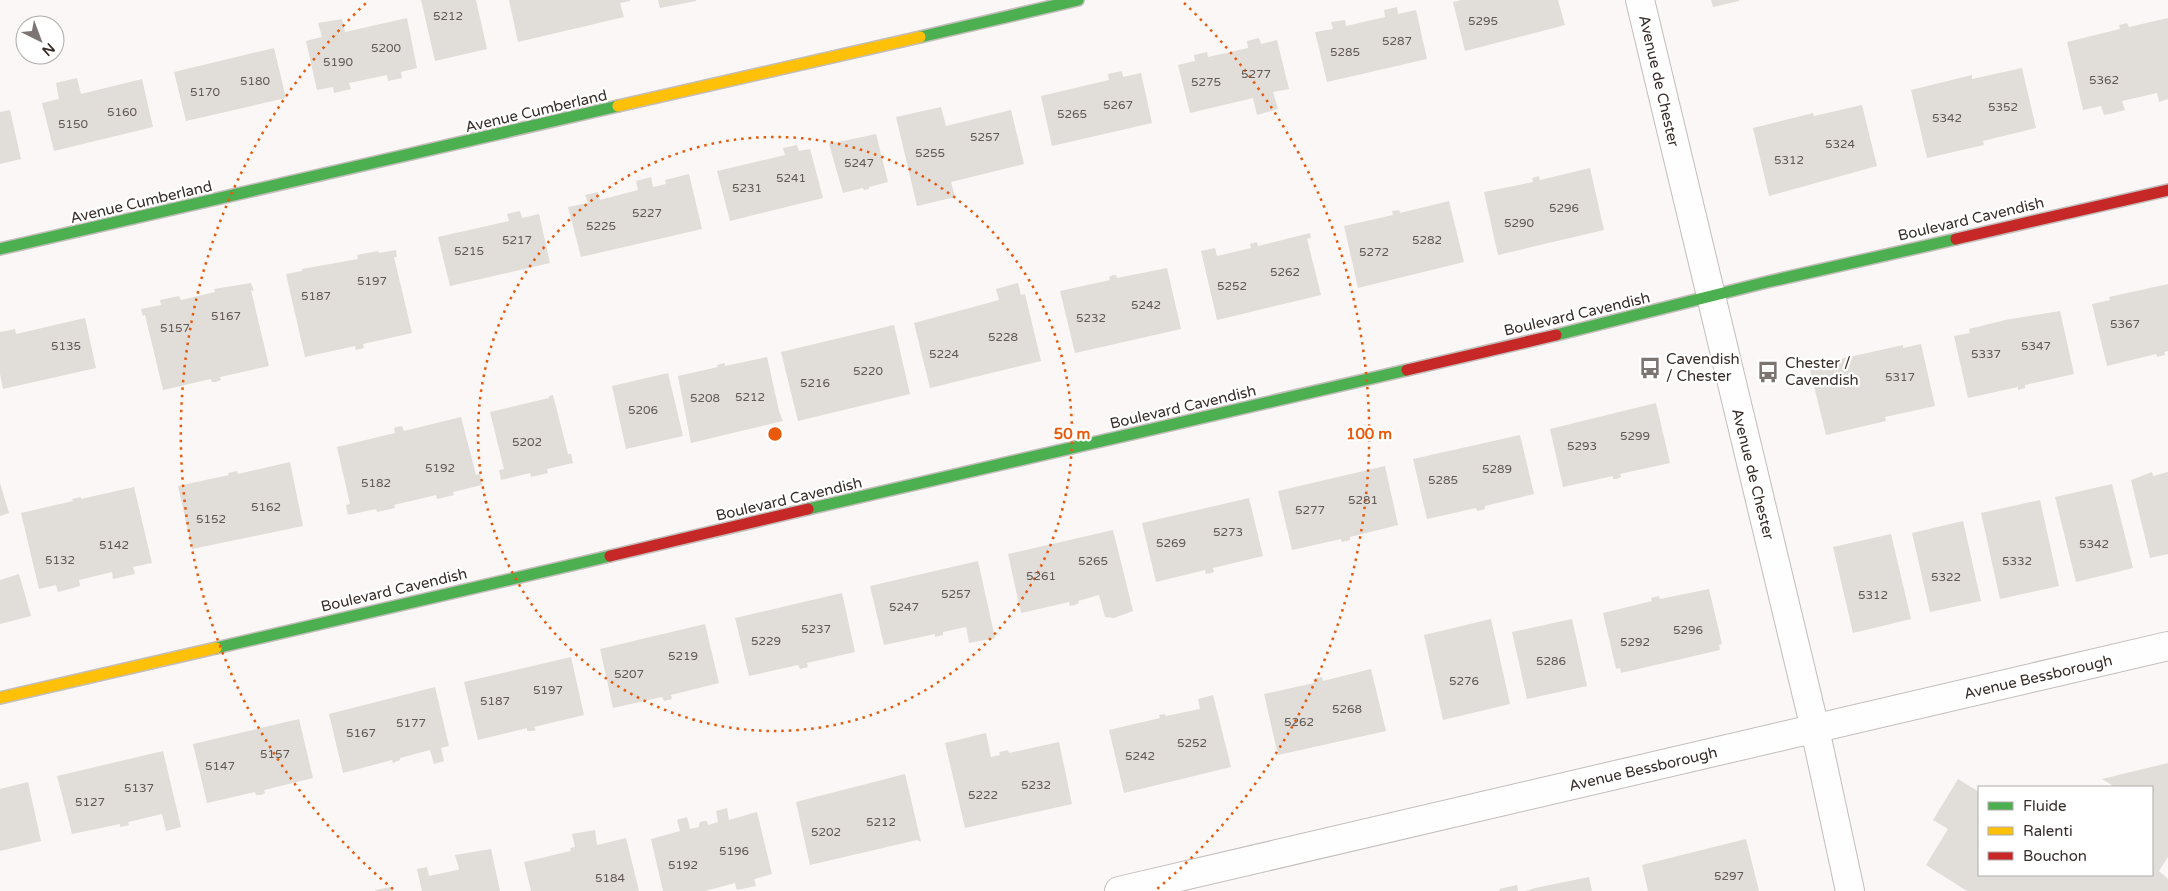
<svg xmlns="http://www.w3.org/2000/svg" width="2168" height="891" font-family="'Varela Round',sans-serif">
<style>
.building{fill:#e1ddd9}
.lines{fill:none;stroke-linecap:round;stroke-linejoin:round}
.street-casing{stroke:#c3bdbb;stroke-width:30}
.fast-casing{stroke:#c3bdbb;stroke-width:14}
.slow-casing{stroke:#c3bdbb;stroke-width:14}
.jam-casing{stroke:#c3bdbb;stroke-width:14}
.street{stroke:#fefefe;stroke-width:28}
.fast{stroke:#4caf50;stroke-width:11}
.slow{stroke:#ffc107;stroke-width:11}
.jam{stroke:#c62828;stroke-width:11}
.ring{fill:none;stroke:#e8590c;stroke-width:2.5;stroke-dasharray:2.5 5}
.labels{text-anchor:middle;stroke-width:4.5;stroke-linejoin:round;paint-order:stroke}
.number-label{font-size:12px;fill:#625955}
.street-label{font-size:15px;fill:#372d29;stroke:#fff}
.poi-label{font-size:15px;fill:#372d29;stroke:#fff;text-anchor:start}
.centre{fill:#e8590c;stroke:#fff;stroke-width:2.5}
.ring-label{font-size:15px;text-anchor:middle;font-weight:bold;fill:#e8590c;stroke:#fff;stroke-width:4.5;stroke-linejoin:round;paint-order:stroke}
</style>
<rect width="100%" height="100%" fill="#faf7f6"/>
<path class="building" d="M421,0H476L487,49L435,61Z
M509,0H630V1L620,3L624,17L518,42Z
M658,0H696V1L660,8Z
M1461,0H1558L1565,25L1465,51L1453,2Z
M1711,0H1739V1L1713,7Z
M1397,7L1398,14L1416,10L1427,59L1327,82L1315,32L1333,29L1331,22L1345,20L1346,26L1385,17L1384,10Z
M407,18L417,68L401,72L402,78L388,81L387,75L349,83L351,89L334,93L333,87L317,90L306,41L322,37L318,23L342,19L345,32Z
M2168,18V99L2159,102L2157,93L2122,101L2125,110L2114,113L2104,115L2101,106L2083,110L2067,42L2120,29L2119,25L2127,23L2129,27Z
M1259,38L1261,44L1277,40L1289,89L1273,92L1278,109L1257,115L1253,98L1190,113L1178,65L1195,61L1194,55L1207,52L1208,57L1248,48L1247,41Z
M274,48L286,98L186,121L174,72Z
M2022,68L2036,128L1983,141L1984,145L1927,158L1911,90L1972,75V79Z
M1122,71L1123,77L1141,73L1152,123L1052,146L1041,96L1109,80L1108,74Z
M77,78L81,94L142,79L153,127L54,151L42,103L59,99L56,83Z
M1862,105L1877,166L1769,196L1753,128L1813,113L1814,116Z
M941,107L946,126L1011,110L1024,164L951,182L955,197L917,206L896,117Z
M10,110L21,159L0,164V112Z
M876,134L888,182L869,187V189L864,190L863,188L843,193L829,144Z
M797,145L799,151L810,149L823,198L730,221L717,171L785,155L783,148Z
M1590,168L1604,230L1498,255L1484,192L1533,182L1532,178L1539,176L1540,180Z
M689,174L702,229L581,257L568,207L588,203L585,195L598,192L600,200L638,190L636,181L651,177L653,187L666,184L665,180Z
M1449,201L1464,262L1358,288L1344,226L1393,215L1392,211L1399,210L1400,213Z
M520,211L522,218L539,214L550,263L450,286L438,237L509,221L507,214Z
M1310,233L1311,238L1307,239L1321,295L1217,320L1201,251L1215,248L1217,256L1251,248L1250,244L1257,242L1258,246Z
M396,250L397,257H394L412,333L363,344L364,348L356,350L355,346L305,357L286,274L302,271V269L358,259L357,255L378,251L379,253Z
M1167,268L1181,329L1075,353L1060,291L1110,280L1109,277L1113,275H1116L1117,278Z
M251,283L254,291L251,290L269,366L220,377L221,380L216,382H212L211,379L163,390L145,315L143,316L141,309L161,305L160,300L179,296L181,300L215,292L214,289Z
M1018,283L1021,295L1025,294L1041,361L930,388L914,323L999,300L996,289Z
M2168,284V351L2164,352L2165,355L2157,357L2156,354L2107,366L2092,304L2110,300L2109,297Z
M2060,311L2074,374L2025,385V388L2018,390V387L1968,398L1954,336L1970,333L1969,329L2005,320Z
M85,318L96,368L3,389L0,374V332L15,329L16,334Z
M894,325L910,394L798,421L781,352Z
M1921,344L1935,406L1885,417L1886,421L1826,435L1809,366L1903,345V348Z
M767,357L779,411L783,421L691,443L678,376L718,367L717,365L725,363V366Z
M668,373L683,436L626,449L612,386Z
M553,395L568,454H571L573,463L547,469L548,473L531,477L530,473L501,480L499,470L504,469L490,412L549,398V396Z
M1656,403L1670,463L1620,474L1621,477L1617,479H1613V476L1563,487L1550,429Z
M461,417L476,475L480,474L482,485L453,492L454,495L437,499L436,495L394,505L395,508L377,512L376,509L348,515L346,505L350,504L337,447L395,433L394,428L397,427L402,426L404,431Z
M1520,435L1534,494L1485,506V509L1482,510L1477,511L1476,508L1427,519L1413,459Z
M290,462L303,526L192,549L178,486L229,475L228,473L237,471L238,474Z
M1385,466L1398,525L1350,537V540L1342,542L1341,539L1292,550L1278,491Z
M2152,472L2153,476L2168,472V554L2150,558L2131,480Z
M0,483L9,513L0,516Z
M2112,484L2133,568L2076,582L2055,497Z
M134,487L152,563L133,567L135,574L113,579L112,572L79,580L80,586L58,592L56,585L39,589L21,513L73,501L72,499L81,497V499Z
M1249,498L1263,556L1213,568L1214,572L1211,573L1206,574L1205,570L1156,582L1142,523Z
M2040,500L2059,586L2000,599L1981,513Z
M1963,521L1981,601L1930,612L1912,533Z
M1113,530L1133,611L1114,618L1105,617L1099,595L1078,601L1079,603L1075,605L1070,606L1069,602L1021,613L1008,554Z
M1891,534L1911,619L1853,633L1833,547Z
M978,561L995,638L969,643L966,627L943,632V635L935,637V634L884,645L870,586Z
M19,574L31,616L0,624V580Z
M1709,589L1722,644L1719,645L1720,650L1621,673L1620,668L1616,669L1603,613L1652,601L1651,598L1659,596L1660,599Z
M842,593L855,652L807,663L808,667L800,669L798,665L749,676L735,618Z
M1491,619L1510,704L1443,720L1424,635Z
M1572,619L1587,686L1527,699L1512,632Z
M705,624L719,683L671,695L672,699L664,701L662,697L613,708L600,649Z
M571,657L584,715L534,727L536,730L533,731H527V728L478,740L464,682Z
M1371,669L1386,731L1278,755L1264,694L1314,683L1313,679L1317,678L1322,677L1323,681Z
M435,687L449,746L441,748L444,761L434,764L430,750L400,758V760L393,763L392,760L343,773L329,714Z
M1213,695L1231,767L1124,793L1109,730L1160,718L1159,715L1165,714L1166,716L1200,709L1198,699Z
M299,719L313,778L264,790L265,793L261,795H256L255,792L207,803L193,744Z
M986,733L991,757L1000,755L999,752L1004,751L1008,750L1009,753L1059,742L1072,804L965,828L945,743Z
M163,751L181,827L166,831L162,814L128,822L129,825L125,826L120,827V824L72,834L57,776Z
M2168,763V857L2159,871L2168,879V891H1967L1926,865L1948,829L1933,820L1958,779L1979,792V875H2152V787H2115L2102,779Z
M905,774L921,842L917,840L810,865L796,802Z
M28,782L41,841L0,851V789Z
M727,808L729,820L757,812L772,874L754,879L756,886L737,890L735,883L705,891H663L651,839L680,831L677,820L687,817L690,829L699,827V823L703,821H707L708,825L718,822L716,811Z
M595,830L597,845L626,838L639,891H531L524,862L571,851L570,848L575,847L572,834Z
M1746,839L1759,891H1648L1642,865Z
M491,849L500,891H422L417,869L427,867L429,876L457,870L459,869L455,855Z
M1589,877L1592,891H1525L1535,888Z
M1517,885L1518,891H1500L1499,889Z
M391,887L393,891H376L375,890Z"/>
<g class="lines">
<g class="street-casing">
<path id="street" d="M1640,0L1815,729L1850,891
M1119,891L2168,646"/>
</g>
<g class="fast-casing">
<path id="fast" d="M920,37L1078,0
M0,249L618,106
M1556,335L1767,282L1956,239
M808,509L1407,370
M216,648L610,556"/>
</g>
<g class="slow-casing">
<path id="slow" d="M618,106L920,37
M0,698L216,648"/>
</g>
<g class="jam-casing">
<path id="jam" d="M1956,239L2168,190
M1407,370L1556,335
M610,556L808,509"/>
</g>
<use href="#street" class="street"/>
<use href="#fast" class="fast"/>
<use href="#slow" class="slow"/>
<use href="#jam" class="jam"/>
</g>
<g class="ring">
<circle cx="775" cy="434" r="297"/>
<path d="M393 889A594 594 0 0 1 366 3M1184 3A594 594 0 0 1 1157 889"/>
</g>
<defs>
<g id="bus-bare" transform="scale(1.725)"><path d="M-5-6H5V4H4V6H2V4H-2V6H-4V4H-5ZM-3.5-4V0h7V-4ZM-3.5 1.2v1.5H-2V1.2ZM2 1.2v1.5H3.5V1.2Z" fill="#7b7471" stroke="#fff" stroke-width="2.5" paint-order="stroke"/></g>
</defs>
<g fill-rule="evenodd">
<use href="#bus-bare" x="1650" y="368"/>
<use href="#bus-bare" x="1768" y="372"/>
</g>
<g class="labels">
<g class="number-label">
<text x="448" y="20">5212</text>
<text x="1483" y="25">5295</text>
<text x="1397" y="45">5287</text>
<text x="386" y="52">5200</text>
<text x="1345" y="56">5285</text>
<text x="338" y="66">5190</text>
<text x="1256" y="78">5277</text>
<text x="2104" y="84">5362</text>
<text x="255" y="85">5180</text>
<text x="1206" y="86">5275</text>
<text x="205" y="96">5170</text>
<text x="1118" y="109">5267</text>
<text x="2003" y="111">5352</text>
<text x="122" y="116">5160</text>
<text x="1072" y="118">5265</text>
<text x="1947" y="122">5342</text>
<text x="73" y="128">5150</text>
<text x="985" y="141">5257</text>
<text x="1840" y="148">5324</text>
<text x="930" y="157">5255</text>
<text x="1789" y="164">5312</text>
<text x="859" y="167">5247</text>
<text x="791" y="182">5241</text>
<text x="747" y="192">5231</text>
<text x="1564" y="212">5296</text>
<text x="647" y="217">5227</text>
<text x="1519" y="227">5290</text>
<text x="601" y="230">5225</text>
<text x="517" y="244">5217</text>
<text x="1427" y="244">5282</text>
<text x="469" y="255">5215</text>
<text x="1374" y="256">5272</text>
<text x="1285" y="276">5262</text>
<text x="372" y="285">5197</text>
<text x="1232" y="290">5252</text>
<text x="316" y="300">5187</text>
<text x="1146" y="309">5242</text>
<text x="226" y="320">5167</text>
<text x="1091" y="322">5232</text>
<text x="2125" y="328">5367</text>
<text x="175" y="332">5157</text>
<text x="1003" y="341">5228</text>
<text x="66" y="350">5135</text>
<text x="2036" y="350">5347</text>
<text x="944" y="358">5224</text>
<text x="1986" y="358">5337</text>
<text x="868" y="375">5220</text>
<text x="1900" y="381">5317</text>
<text x="815" y="387">5216</text>
<text x="750" y="401">5212</text>
<text x="705" y="402">5208</text>
<text x="643" y="414">5206</text>
<text x="1635" y="440">5299</text>
<text x="527" y="446">5202</text>
<text x="1582" y="450">5293</text>
<text x="440" y="472">5192</text>
<text x="1497" y="473">5289</text>
<text x="1443" y="484">5285</text>
<text x="376" y="487">5182</text>
<text x="1363" y="504">5281</text>
<text x="266" y="511">5162</text>
<text x="1310" y="514">5277</text>
<text x="211" y="523">5152</text>
<text x="1228" y="536">5273</text>
<text x="1171" y="547">5269</text>
<text x="2094" y="548">5342</text>
<text x="114" y="549">5142</text>
<text x="60" y="564">5132</text>
<text x="1093" y="565">5265</text>
<text x="2017" y="565">5332</text>
<text x="1041" y="580">5261</text>
<text x="1946" y="581">5322</text>
<text x="956" y="598">5257</text>
<text x="1873" y="599">5312</text>
<text x="904" y="611">5247</text>
<text x="816" y="633">5237</text>
<text x="1688" y="634">5296</text>
<text x="766" y="645">5229</text>
<text x="1635" y="646">5292</text>
<text x="683" y="660">5219</text>
<text x="1551" y="665">5286</text>
<text x="629" y="678">5207</text>
<text x="1464" y="685">5276</text>
<text x="548" y="694">5197</text>
<text x="495" y="705">5187</text>
<text x="1347" y="713">5268</text>
<text x="1299" y="726">5262</text>
<text x="411" y="727">5177</text>
<text x="361" y="737">5167</text>
<text x="1192" y="747">5252</text>
<text x="275" y="758">5157</text>
<text x="1140" y="760">5242</text>
<text x="220" y="770">5147</text>
<text x="1036" y="789">5232</text>
<text x="139" y="792">5137</text>
<text x="983" y="799">5222</text>
<text x="90" y="806">5127</text>
<text x="881" y="826">5212</text>
<text x="826" y="836">5202</text>
<text x="734" y="855">5196</text>
<text x="683" y="869">5192</text>
<text x="1729" y="880">5297</text>
<text x="610" y="882">5184</text>
</g>
<g class="street-label">
<text transform="translate(1659 81) rotate(77)" y="5">Avenue de Chester</text>
<text transform="translate(536 111) rotate(-13)" y="5">Avenue Cumberland</text>
<text transform="translate(141 202) rotate(-13)" y="5">Avenue Cumberland</text>
<text transform="translate(1971 219) rotate(-13)" y="5">Boulevard Cavendish</text>
<text transform="translate(1577 314) rotate(-13)" y="5">Boulevard Cavendish</text>
<text transform="translate(1183 407) rotate(-13)" y="5">Boulevard Cavendish</text>
<text transform="translate(1753 474) rotate(76)" y="5">Avenue de Chester</text>
<text transform="translate(789 499) rotate(-13)" y="5">Boulevard Cavendish</text>
<text transform="translate(394 590) rotate(-13)" y="5">Boulevard Cavendish</text>
<text transform="translate(2038 677) rotate(-13)" y="5">Avenue Bessborough</text>
<text transform="translate(1643 769) rotate(-13)" y="5">Avenue Bessborough</text>
</g>
<g class="poi-label">
<text x="1666" y="364">Cavendish<tspan x="1666" dy="17">/ Chester</tspan></text>
<text x="1785" y="368">Chester /<tspan x="1785" dy="17">Cavendish</tspan></text>
</g>
</g>
<circle cx="775" cy="434" r="8" class="centre"/>
<g class="ring-label">
<text x="1072" y="439">50 m</text>
<text x="1369" y="439">100 m</text>
</g>
<rect x="1978" y="786" width="175" height="90" fill="#ffffff" stroke="#afaba9"/>
<rect x="1988" y="802" width="25" height="8" fill="#4caf50" stroke="#afaba9"/>
<text x="2023" y="811" font-size="15" fill="#372d29">Fluide</text>
<rect x="1988" y="827" width="25" height="8" fill="#ffc107" stroke="#afaba9"/>
<text x="2023" y="836" font-size="15" fill="#372d29">Ralenti</text>
<rect x="1988" y="852" width="25" height="8" fill="#c62828" stroke="#afaba9"/>
<text x="2023" y="861" font-size="15" fill="#372d29">Bouchon</text>
<g transform="translate(40 40) rotate(138)"><circle r="24" fill="#ffffff" stroke="#afaba9"/>
<path d="M0-4L9 19L0 12L-9 19Z" fill="#7b7471"/>
<text y="-8" font-size="14" font-weight="bold" text-anchor="middle" fill="#372d29">N</text>
</g>
</svg>
